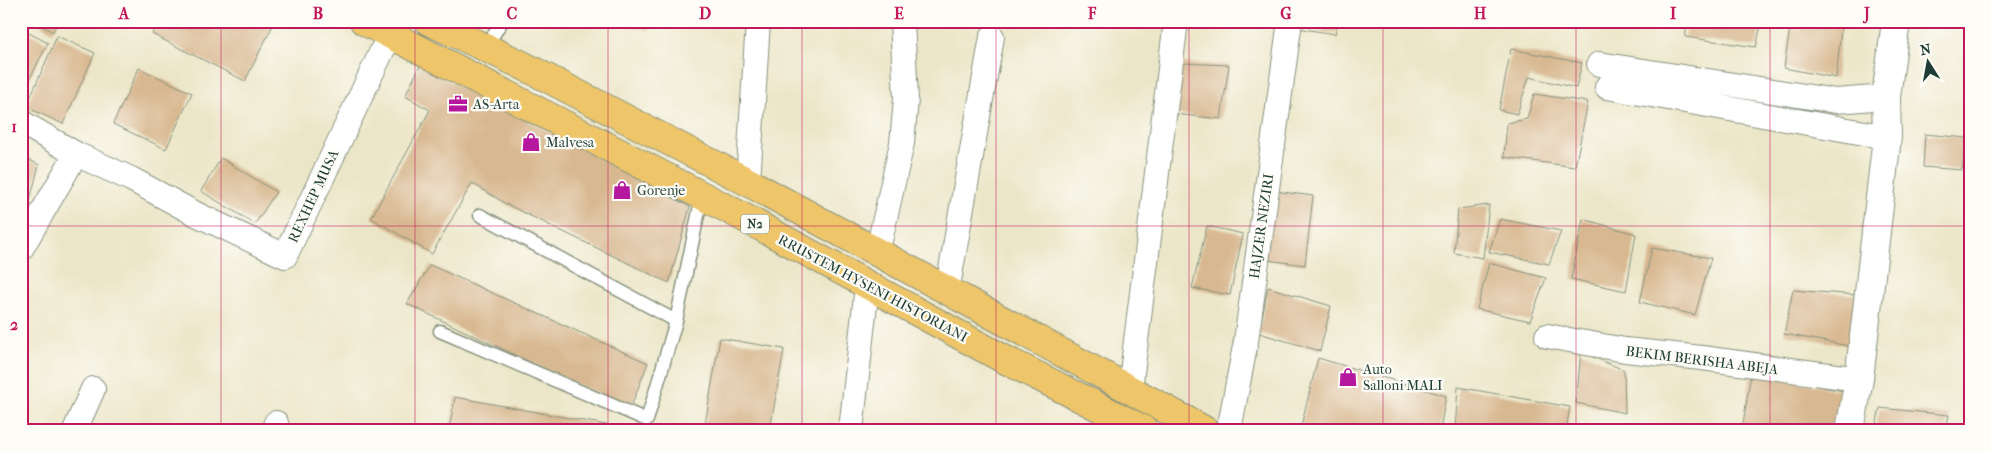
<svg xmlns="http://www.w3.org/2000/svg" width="1991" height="451" font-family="'IM FELL French Canon',serif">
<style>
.building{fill:#d8b890}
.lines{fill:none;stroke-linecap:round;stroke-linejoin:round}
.service-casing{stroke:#86927e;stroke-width:15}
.minor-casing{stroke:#86927e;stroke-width:26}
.tertiary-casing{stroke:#86927e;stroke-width:30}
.primary-casing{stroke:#86927e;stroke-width:30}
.service{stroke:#fff;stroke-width:12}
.minor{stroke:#fff;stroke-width:24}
.tertiary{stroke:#fff;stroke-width:28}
.primary{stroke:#eec569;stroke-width:28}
.grid{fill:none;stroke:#c2185b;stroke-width:1;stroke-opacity:0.55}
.labels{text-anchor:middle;stroke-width:4.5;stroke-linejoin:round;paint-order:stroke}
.shield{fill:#fdfcf7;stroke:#62766e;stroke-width:1}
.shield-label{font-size:12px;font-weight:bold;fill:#1f3d34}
.poi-label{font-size:14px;fill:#1f3d34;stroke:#fdfcf7;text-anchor:start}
.street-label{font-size:14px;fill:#1f3d34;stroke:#fdfcf7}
.neatline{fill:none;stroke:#c2185b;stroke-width:2}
.grid-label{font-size:16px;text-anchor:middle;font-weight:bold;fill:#c2185b}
</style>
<rect width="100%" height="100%" fill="#fdfcf7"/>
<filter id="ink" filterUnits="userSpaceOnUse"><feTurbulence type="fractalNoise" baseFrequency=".02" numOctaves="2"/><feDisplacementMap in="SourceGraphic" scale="10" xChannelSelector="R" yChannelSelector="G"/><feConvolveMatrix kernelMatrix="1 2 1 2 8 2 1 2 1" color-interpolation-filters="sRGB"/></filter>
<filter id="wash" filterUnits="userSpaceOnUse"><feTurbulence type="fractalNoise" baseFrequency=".0096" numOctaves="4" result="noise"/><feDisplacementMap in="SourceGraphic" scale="20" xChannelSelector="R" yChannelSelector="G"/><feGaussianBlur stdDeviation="1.12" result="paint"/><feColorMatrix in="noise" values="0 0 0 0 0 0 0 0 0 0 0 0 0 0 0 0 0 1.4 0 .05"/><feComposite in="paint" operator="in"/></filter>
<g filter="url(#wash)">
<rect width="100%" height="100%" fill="#ece6c8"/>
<g id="blocks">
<path class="building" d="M34,21H58L53,32Z
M158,21H275L245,81L152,34Z
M606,21H649V30L606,22Z
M1292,21H1338L1335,34L1291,27Z
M1688,21H1762L1756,47L1685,37Z
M1791,21H1842L1836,78L1784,68Z
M21,29L48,43L30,78L21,74Z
M57,36L95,53L63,124L26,107Z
M1511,49L1582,63L1576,88L1529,77L1517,114L1499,110Z
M1182,63L1229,65L1221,119L1174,114Z
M420,66L570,142L690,207L669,283L506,204L472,183L432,254L371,218L430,110L405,96Z
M139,68L192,93L166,149L113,124Z
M1534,94L1588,102L1575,167L1504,157L1507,123L1527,119Z
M1925,134L1967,138L1962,170L1923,167Z
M21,155L39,165L29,204L21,200Z
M221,158L276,192L255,224L201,191Z
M1268,190L1313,196L1305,265L1259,259Z
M1489,205L1483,258L1454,253L1458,209Z
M1500,219L1561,231L1549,264L1489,252Z
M1583,219L1636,234L1626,291L1571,279Z
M1207,226L1243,234L1230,295L1192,288Z
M1652,248L1711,258L1695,315L1640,302Z
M1489,263L1546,278L1530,321L1477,309Z
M430,265L648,363L630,409L407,304Z
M1268,287L1331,306L1320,351L1259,333Z
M1793,290L1856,295L1849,346L1784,334Z
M720,338L784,349L770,430H704Z
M1581,352L1624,370L1625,413L1576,403Z
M1318,358L1446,396L1440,430H1300Z
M1751,373L1843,391L1838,430H1742Z
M1458,387L1570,407L1566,430H1455Z
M455,397L628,429V430H449Z
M1880,408L1949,415L1946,430H1875Z"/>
</g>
</g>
<g filter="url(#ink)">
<use href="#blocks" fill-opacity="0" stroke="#86927e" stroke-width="1"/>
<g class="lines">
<g class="service-casing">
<path id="service" d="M485,49L502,21
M480,215L676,321L702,196
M440,331L647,420L676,321"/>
</g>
<g class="minor-casing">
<path id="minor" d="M1599,64L1836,101L1886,97
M1607,87L1887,137
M21,122L76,154L131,179L196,214L285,256L390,34
M748,182L758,21
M21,249L76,154
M877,254L902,143L906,99L902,21
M947,292L992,37
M1547,336L1625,350L1702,358L1859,379
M1130,389L1176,21
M75,430L93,389
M273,430L276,423
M851,430L867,286
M1229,430L1246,341L1290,21"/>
</g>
<g class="tertiary-casing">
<path id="tertiary" d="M1850,430L1859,379L1887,137L1886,97L1896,21"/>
</g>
<g class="primary-casing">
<path id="primary" d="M364,21L730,210L1000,357L1144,430
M429,21L520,64L748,182L1204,430"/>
</g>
<use href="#service" class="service"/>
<use href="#minor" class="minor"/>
<use href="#tertiary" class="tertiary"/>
<use href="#primary" class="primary"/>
</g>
</g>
<path class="grid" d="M221,21V430M415,21V430M608,21V430M802,21V430M996,21V430M1189,21V430M1383,21V430M1576,21V430M1770,21V430M21,226H1970"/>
<defs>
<g id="office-bare" transform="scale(1.5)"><path d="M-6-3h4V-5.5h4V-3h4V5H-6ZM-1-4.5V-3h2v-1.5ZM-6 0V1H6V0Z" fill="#b5179e" stroke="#fdfcf7" stroke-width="2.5" paint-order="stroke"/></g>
<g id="shop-bare" transform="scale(1.5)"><path d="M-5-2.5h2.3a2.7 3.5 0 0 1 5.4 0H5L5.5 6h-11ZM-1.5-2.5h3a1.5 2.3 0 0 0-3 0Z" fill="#b5179e" stroke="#fdfcf7" stroke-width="2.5" paint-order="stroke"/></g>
</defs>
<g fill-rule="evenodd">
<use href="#office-bare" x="458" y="104"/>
<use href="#shop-bare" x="531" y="142"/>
<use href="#shop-bare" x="622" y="190"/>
<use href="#shop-bare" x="1348" y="377"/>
</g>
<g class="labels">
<rect class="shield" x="741" y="214.5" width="28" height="19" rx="4"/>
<g class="shield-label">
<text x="755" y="228">N2</text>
</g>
<g class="poi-label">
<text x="473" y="109">AS-Arta</text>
<text x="546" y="147">Malvesa</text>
<text x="637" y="195">Gorenje</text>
<text x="1363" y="374">Auto<tspan x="1363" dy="16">Salloni MALI</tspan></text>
</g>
<g class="street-label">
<text transform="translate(313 196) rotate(-65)" y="5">REXHEP MUSA</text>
<text transform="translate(1261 226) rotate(-82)" y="5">HAJZER NEZIRI</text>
<text transform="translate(873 288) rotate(28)" y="5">RRUSTEM HYSENI HISTORIANI</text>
<text transform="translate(1702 360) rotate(7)" y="5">BEKIM BERISHA ABEJA</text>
</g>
</g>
<rect width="1991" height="451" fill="none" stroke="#fdfcf7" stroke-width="55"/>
<g transform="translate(1928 62) rotate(349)" stroke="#fdfcf7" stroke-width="4" paint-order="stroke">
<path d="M0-4L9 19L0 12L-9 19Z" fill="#1f3d34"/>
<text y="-8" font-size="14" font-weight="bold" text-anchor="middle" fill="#1f3d34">N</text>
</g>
<rect x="28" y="28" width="1936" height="396" class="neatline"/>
<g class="grid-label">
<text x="124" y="19">A</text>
<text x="318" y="19">B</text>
<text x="512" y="19">C</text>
<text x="705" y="19">D</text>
<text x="899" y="19">E</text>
<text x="1092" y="19">F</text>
<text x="1286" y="19">G</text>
<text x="1480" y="19">H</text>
<text x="1673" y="19">I</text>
<text x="1867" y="19">J</text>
<text x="14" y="132">1</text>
<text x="14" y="330">2</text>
</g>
</svg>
